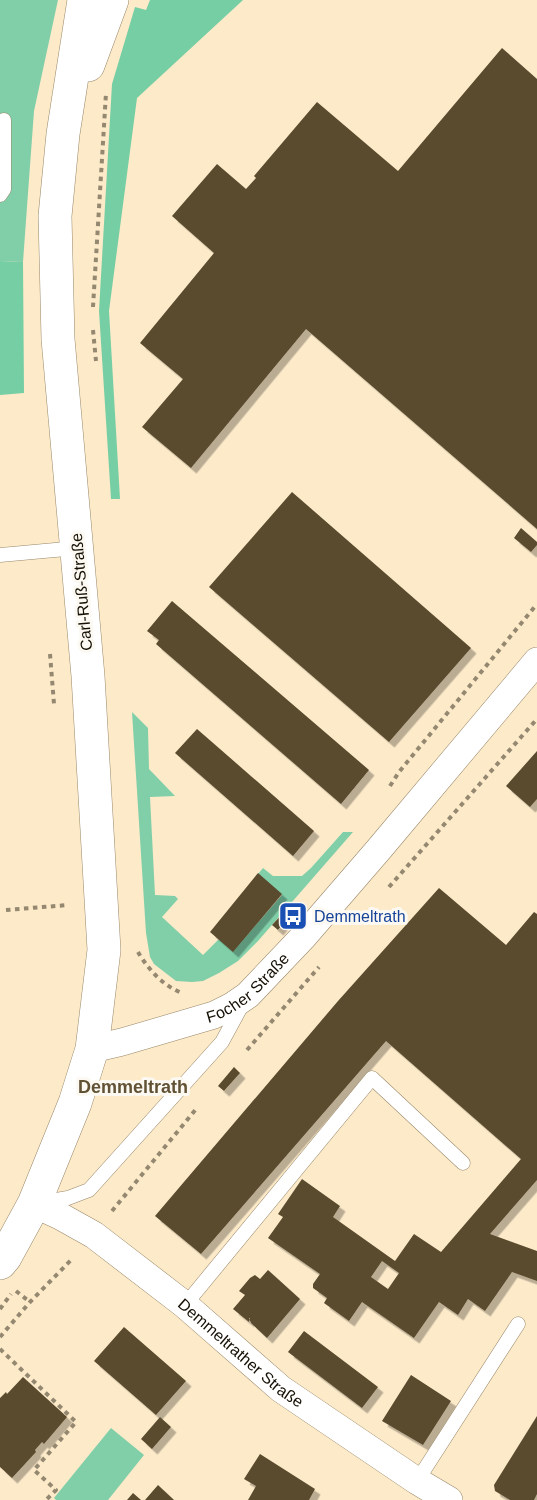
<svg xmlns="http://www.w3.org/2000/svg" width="537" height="1500" font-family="Helvetica,sans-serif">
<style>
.green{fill:#80cfa9}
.forest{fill:#76cea4}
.building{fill:#5a4b2f;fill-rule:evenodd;filter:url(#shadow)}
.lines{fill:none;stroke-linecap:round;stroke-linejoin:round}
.lane-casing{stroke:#99886a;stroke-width:15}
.street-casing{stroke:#99886a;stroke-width:28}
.secondary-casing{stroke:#99886a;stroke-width:34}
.path{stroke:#958871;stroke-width:4;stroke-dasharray:4.5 4.5;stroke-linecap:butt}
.lane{stroke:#fff;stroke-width:14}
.street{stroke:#fff;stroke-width:27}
.secondary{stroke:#fff;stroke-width:33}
.labels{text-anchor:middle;stroke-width:6;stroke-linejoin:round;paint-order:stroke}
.street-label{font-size:16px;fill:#150f04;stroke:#fcf9f2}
.transit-label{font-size:16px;fill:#164399;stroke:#fcf9f2;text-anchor:start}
.neighbourhood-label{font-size:18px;font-weight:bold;fill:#615235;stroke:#fcf9f2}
</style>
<defs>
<filter id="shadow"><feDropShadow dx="5.5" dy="5.5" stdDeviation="0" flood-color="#0004"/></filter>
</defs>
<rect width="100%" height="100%" fill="#fceac9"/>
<path class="green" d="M0,0H58L34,111L23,262L0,261Z
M132,712L148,728L149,769L175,796L150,797L155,895L175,896L178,899L162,917L203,955L219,939L233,951L282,895L258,874L263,868L273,876H302L311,868L343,832H353L258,941L238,961L219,973L203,981L192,982L176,981L154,964L150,957L146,933Z
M111,1428L144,1455L108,1500H56L54,1498Z"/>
<path class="forest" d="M150,0H243L137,98L109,311L120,499H111L99,311L112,84L135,7L146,10Z
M0,261L23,262L24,393L0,395Z"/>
<path class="building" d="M502,48L537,79V529L306,329L191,468L142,427L183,379L140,343L214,253L172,216L217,164L246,189L256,178L254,176L317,102L398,171Z
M292,492L471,648L389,742L209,587Z
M521,528L537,542V545L531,552L514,538Z
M172,601L369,770L341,804L156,644L159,640L147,631Z
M197,729L314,831L293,856L175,753Z
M537,751V799L530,807L506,786Z
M258,873L282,894L233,952L210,932Z
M439,888L506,945L534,912L537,914V1180L490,1234L537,1251V1281L512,1272L485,1311L468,1299L458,1315L439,1302L414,1338L362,1302L349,1321L324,1303L327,1298L313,1288V1284L320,1274L268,1238L283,1217L278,1214L302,1179L340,1206L333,1217L395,1261L414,1234L441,1252L521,1159L386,1041L201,1254L155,1216L338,1001ZM382,1261L399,1273L388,1289L371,1277Z
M285,911L290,915L278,930L272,925Z
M234,1067L240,1073L224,1091L218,1086Z
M268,1270L300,1299L267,1338L251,1323V1322L249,1320L250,1318H249V1322L233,1309L245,1295L239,1291L250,1278L255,1275L260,1279Z
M124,1327L186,1381L156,1415L94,1361Z
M304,1331L378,1387L362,1408L288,1352Z
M411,1375L451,1401L423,1445L382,1421Z
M23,1377L67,1417L44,1444L42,1442L35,1450L36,1452L12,1478L0,1467V1398L6,1392L7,1394Z
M537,1416V1494L534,1500H510L495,1491L494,1485Z
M160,1417L171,1427L152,1449L141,1439Z
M260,1454L315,1489L309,1500H248L256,1486L244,1479Z
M158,1485L174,1500H145Z
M133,1493L141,1500H127Z"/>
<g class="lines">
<g class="lane-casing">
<path id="lane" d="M0,195L4,189V120
M0,555L77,548
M39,1203L68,1198L89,1190L222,1042L242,1005
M185,1305L372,1078L463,1163
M417,1481L518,1324"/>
</g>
<g class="street-casing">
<g id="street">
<path id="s1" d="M92,1049L122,1042L214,1015L232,1006L248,995L304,936L380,848L537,661"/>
<path id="s2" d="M34,1204L60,1216L94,1235L185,1305L281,1389L417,1481L449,1500"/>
</g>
</g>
<g class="secondary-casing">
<path id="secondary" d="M88,65L112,0
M0,1263L5,1257L34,1204L75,1103L92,1049L104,950L88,676L58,339L55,216L63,134L84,0"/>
</g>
<path class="path" d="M93,307L106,93
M93,330L96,361
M50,654L54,704
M390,786L399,772L537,604
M389,887L537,719
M6,910L68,905
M138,952C148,969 163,986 182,993
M247,1050L319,967
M112,1211L197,1108
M16,1291L30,1302
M0,1309L11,1294
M0,1337L30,1302L73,1258
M0,1349L76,1422L34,1470L56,1490L46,1500"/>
<use href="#lane" class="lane"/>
<use href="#street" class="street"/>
<use href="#secondary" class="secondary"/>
</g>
<defs>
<g id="bus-square" transform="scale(1.5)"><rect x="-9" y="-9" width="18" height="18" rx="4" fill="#1a4fb4" stroke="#fcf9f2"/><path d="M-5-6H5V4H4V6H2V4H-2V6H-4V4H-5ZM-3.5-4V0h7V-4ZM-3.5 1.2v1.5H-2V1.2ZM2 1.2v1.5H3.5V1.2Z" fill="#fff"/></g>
</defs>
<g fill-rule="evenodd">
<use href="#bus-square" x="293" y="916"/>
</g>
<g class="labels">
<g class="street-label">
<text transform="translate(81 592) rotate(-95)" y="6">Carl-Ruß-Straße</text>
<text dy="6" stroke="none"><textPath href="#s1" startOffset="170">Focher Straße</textPath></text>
<text dy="6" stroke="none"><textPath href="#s2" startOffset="256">Demmeltrather Straße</textPath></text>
</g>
<g class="transit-label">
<text x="314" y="922">Demmeltrath</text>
</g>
<g class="neighbourhood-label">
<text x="133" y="1093">Demmeltrath</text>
</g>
</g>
</svg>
